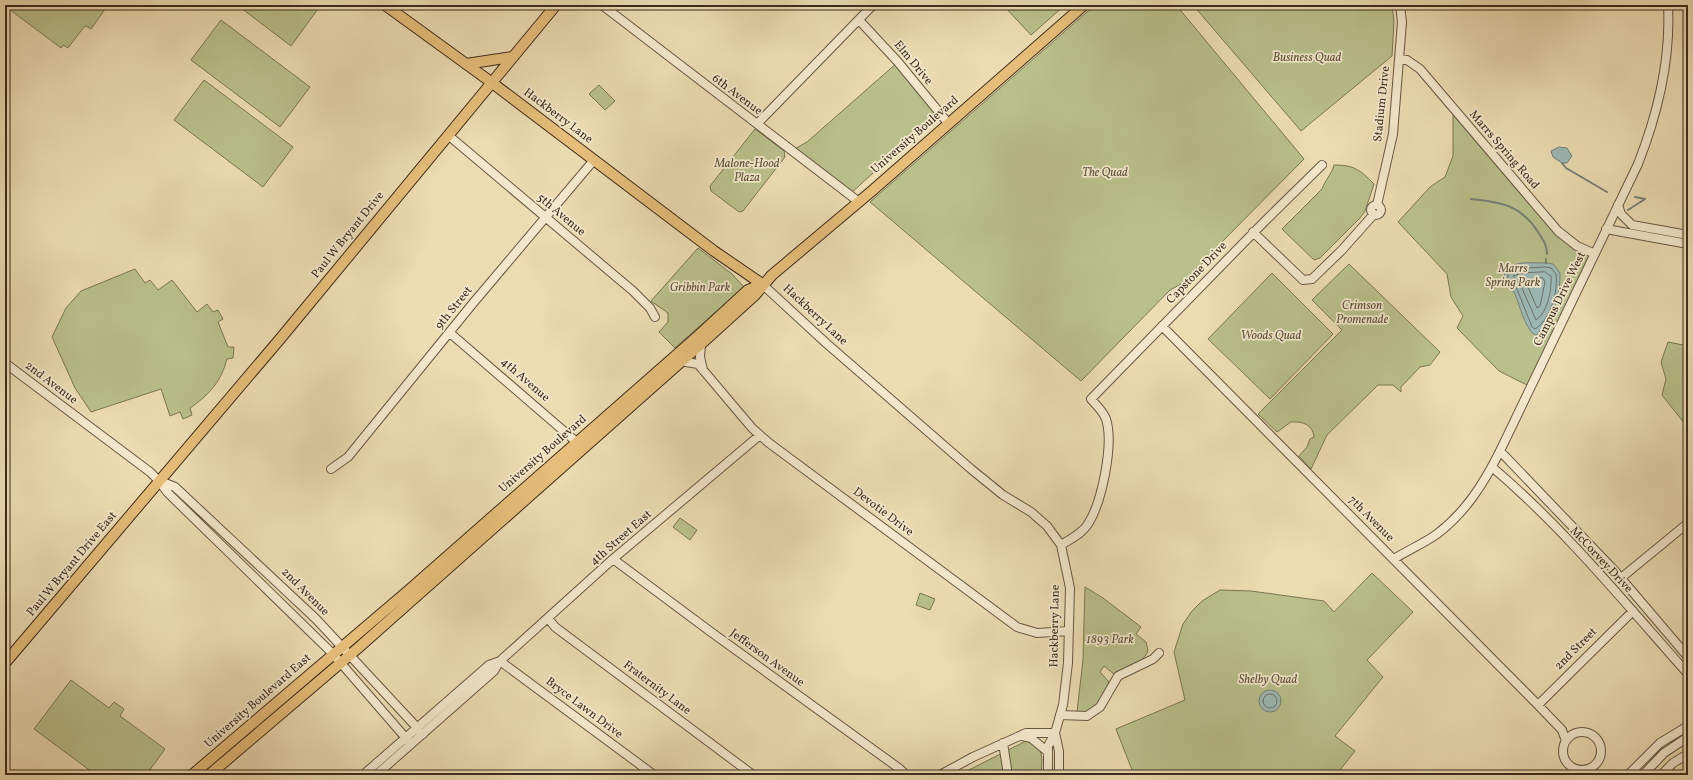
<svg xmlns="http://www.w3.org/2000/svg" width="1693" height="780" font-family="Vollkorn,serif">
  <rect width="100%" height="100%" fill="#ecdcb2"/>
  <filter id="stains"><feTurbulence type="fractalNoise" baseFrequency=".005" numOctaves="4"/><feColorMatrix values="0 0 0 0 .2 0 0 0 0 .09 0 0 0 0 .02 0 0 0 .5 -.17"/></filter>
  <radialGradient id="worn" r=".72"><stop offset=".6" stop-color="#630" stop-opacity="0"/><stop offset="1" stop-color="#630" stop-opacity=".3"/></radialGradient>
  <path fill="#b9c08b" stroke="#7a7654" d="M 9,5 L 108,5 L 91,29 L 86,26 L 84,27 L 68,48 L 63,45 L 61,48 L 9,9 Z
    M 237,5 L 319,5 L 320,6 L 291,46 Z
    M 1003,5 L 1065,5 L 1031,35 Z
    M 1095,5 L 1176,5 L 1304,159 L 1214,250 L 1211,255 L 1181,284 L 1170,290 L 1081,381 L 870,202 Z
    M 1193,5 L 1392,5 L 1394,22 L 1392,56 L 1301,131 Z
    M 221,20 L 310,87 L 280,127 L 191,60 Z
    M 898,62 L 939,113 L 850,194 L 791,151 L 807,142 Z
    M 204,80 L 293,147 L 263,187 L 174,120 Z
    M 599,85 L 615,101 L 605,110 L 589,94 Z
    M 1453,108 L 1558,231 L 1595,254 L 1531,387 L 1499,371 L 1457,328 L 1463,316 L 1451,297 L 1447,274 L 1398,222 L 1430,187 L 1445,177 L 1453,156 Z
    M 755,129 L 784,151 L 785,157 L 743,211 L 739,212 L 711,191 L 710,186 Z
    M 1334,165 C 1355,165 1360,170 1374,184 L 1365,211 L 1360,218 L 1320,258 L 1314,260 L 1282,229 L 1322,189 C 1325,180 1332,174 1334,165 Z
    M 698,248 L 732,274 L 744,287 L 675,348 L 659,332 L 668,322 L 668,313 L 651,301 Z
    M 1349,264 L 1440,352 L 1430,365 L 1420,367 L 1401,387 L 1401,392 L 1393,385 L 1378,385 L 1327,435 L 1311,469 L 1299,456 L 1307,447 L 1310,439 L 1314,437 C 1313,425 1303,421 1291,422 L 1277,432 L 1258,414 L 1342,330 L 1312,300 Z
    M 135,269 L 145,283 L 150,280 L 158,290 L 172,280 L 197,312 L 207,304 L 213,312 L 218,310 L 223,319 L 218,322 L 228,347 L 234,347 L 233,358 L 227,359 C 221,382 209,395 190,408 L 192,415 L 183,419 L 180,412 L 170,416 L 161,389 L 91,412 L 75,388 L 52,337 L 66,308 L 81,291 Z
    M 1272,273 L 1333,334 L 1270,399 L 1208,339 Z
    M 1668,342 L 1688,346 L 1688,428 L 1662,395 L 1666,379 L 1661,362 Z
    M 680,518 L 697,530 L 690,540 L 673,527 Z
    M 1372,573 L 1413,612 L 1367,660 L 1383,677 L 1335,736 L 1355,751 L 1336,775 L 1134,775 L 1116,729 L 1185,700 L 1174,652 L 1183,624 L 1192,611 L 1202,601 L 1220,590 L 1251,591 L 1324,601 L 1334,612 Z
    M 1085,587 L 1103,598 L 1141,627 L 1136,634 L 1146,642 L 1148,650 C 1146,662 1125,667 1115,675 L 1104,666 L 1100,672 L 1109,682 L 1099,703 L 1085,712 L 1077,712 L 1083,660 Z
    M 920,593 L 935,599 L 930,610 L 916,605 Z
    M 71,680 L 109,708 L 114,702 L 124,709 L 120,716 L 165,749 L 146,775 L 96,775 L 34,729 Z
    M 1026,741 C 1045,745 1042,759 1041,775 L 959,775 Z"/>
  <path fill="#9cb9b6" stroke="#768079" d="M 1559,147 L 1567,148 L 1572,156 L 1567,163 L 1562,163 L 1553,157 L 1551,151 Z
    M 1546,263 L 1553,264 L 1560,273 C 1560,302 1554,312 1537,335 C 1526,334 1519,302 1514,292 C 1511,288 1507,284 1503,280 C 1506,259 1529,263 1546,263 Z
    M1259 701a11 11 0 1 1 22 0a11 11 0 1 1-22 0Z"/>
  <g fill="none" stroke-linecap="round" stroke-linejoin="round">
    <path stroke="#6c726a" stroke-width="1" d="M 1546,267 L 1551,268 L 1556,274 C 1558,292 1551,319 1535,329 L 1532,327 L 1517,289 L 1508,279 L 1508,274 L 1513,269 Z
      M 1545,272 L 1551,276 C 1552,289 1548,312 1536,320 L 1521,286 L 1513,276 L 1522,273 Z
      M 1543,278 L 1545,282 L 1540,306 L 1537,308 L 1525,280 Z
      M1263 701a7 7 0 1 1 14 0a7 7 0 1 1-14 0Z"/>
    <path stroke="#768079" stroke-width="2" d="M 1562,163 L 1566,168 L 1607,192
      M 1635,197 L 1645,199
      M 1471,199 C 1501,202 1521,205 1538,232 C 1543,240 1547,245 1547,254
      M 1628,210 L 1645,199
      M 1546,263 L 1546,259"/>
    <g stroke="#685743" stroke-width="10">
      <path id="minor" d="M 602,5 L 859,202
        M 859,20 L 898,62 L 948,123
        M 1399,59 L 1407,60 L 1420,69 L 1558,231 L 1577,246 L 1595,254
        M 757,124 L 873,5
        M 448,135 L 633,291 L 650,308 L 655,317
        M 1377,205 L 1393,134 L 1402,22 L 1400,5
        M 1618,205 L 1621,214 L 1632,225 L 1688,235
        M1371 210a5 5 0 1 1 10 0a5 5 0 1 1-10 0Z
        M 1606,229 L 1688,244
        M 1253,232 L 1303,280 L 1312,279 L 1342,250 L 1374,214
        M 762,284 L 826,343 L 971,469 L 1003,495 L 1031,512 L 1047,526 L 1061,545 L 1070,588 L 1068,663 L 1063,705 L 1055,733 L 1048,746 L 1048,775
        M 1162,326 L 1538,705 L 1562,730 L 1566,741
        M 450,333 L 580,445
        M 701,344 L 700,357 L 703,370
        M 680,361 L 698,364 L 752,428 L 769,443 L 1017,627 L 1037,633 L 1069,631
        M 5,363 L 150,472 L 159,481 L 168,493 L 333,654 L 411,744
        M 1500,451 L 1614,570 L 1688,657
        M 1492,467 C 1564,528 1625,603 1688,674
        M 331,469 L 348,457 L 474,302 L 594,160
        M 160,481 L 175,487 L 316,619 L 423,734
        M 1061,545 C 1070,539 1082,534 1088,524 C 1102,502 1114,444 1106,419 C 1103,411 1096,405 1091,399 L 1264,222 L 1322,165
        M 613,559 L 711,632 L 900,769 L 906,775
        M 1394,559 C 1408,550 1423,544 1437,534 C 1466,512 1484,483 1500,451 L 1638,164 C 1658,113 1671,60 1668,5
        M 1621,578 L 1688,523
        M 548,618 L 555,627 L 753,775
        M 500,661 L 654,775
        M 1538,705 L 1633,611
        M 1060,715 L 1087,716 L 1100,707 L 1118,676 L 1153,659 L 1159,653
        M1563 751a19 19 0 1 1 38 0a19 19 0 1 1-38 0Z
        M 1055,733 L 1059,751 L 1059,775
        M 1022,736 L 1031,738 L 1048,752
        M 1003,743 L 1008,775
        M 363,775 L 489,665 L 500,661 L 613,559 L 760,435
        M 376,775 L 494,671 L 500,661
        M 940,775 L 973,757 L 1026,733 L 1055,733
        M 1628,775 L 1660,743 L 1688,726
        M 1643,775 L 1664,753 L 1688,737
        M 1661,775 L 1673,763 L 1688,754"/>
    </g>
    <g stroke="#3c2b1e" stroke-width="12">
      <path id="major" d="M 385,5 L 491,82 L 714,251 L 762,284
        M 466,64 L 512,57
        M 5,663 L 280,339 L 556,5
        M 192,775 L 409,590 L 698,336 L 748,290 L 762,284
        M 209,775 L 357,649 L 701,344 L 755,295 L 772,275 L 873,190 L 1084,5"/>
    </g>
    <use href="#minor" stroke="#f3e8cd" stroke-width="8"/>
    <use href="#major" stroke="#e6be79" stroke-width="10"/>
  </g>
  <g text-anchor="middle" dominant-baseline="central" stroke-width="3.5" stroke-linejoin="round" paint-order="stroke">
    <g font-size="12" font-style="italic" fill="#5b5039" stroke="#f3e8cd">
      <text x="1307" y="58">Business Quad</text>
      <text x="747" y="164">Malone-Hood<tspan x="747" dy="14">Plaza</tspan></text>
      <text x="1105" y="173">The Quad</text>
      <text x="1513" y="269">Marrs<tspan x="1513" dy="14">Spring Park</tspan></text>
      <text x="700" y="288">Gribbin Park</text>
      <text x="1362" y="306">Crimson<tspan x="1362" dy="14">Promenade</tspan></text>
      <text x="1271" y="336">Woods Quad</text>
      <text x="1110" y="640">1893 Park</text>
      <text x="1268" y="680">Shelby Quad</text>
    </g>
    <g font-size="12" fill="#3c2b1e" stroke="#f3e8cd">
      <text transform="translate(913 63) rotate(50)">Elm Drive</text>
      <text transform="translate(737 95) rotate(37)">6th Avenue</text>
      <text transform="translate(1382 104) rotate(-84)">Stadium Drive</text>
      <text transform="translate(558 116) rotate(37)">Hackberry Lane</text>
      <text transform="translate(915 135) rotate(-41)">University Boulevard</text>
      <text transform="translate(1504 150) rotate(49)">Marrs Spring Road</text>
      <text transform="translate(561 215) rotate(40)">5th Avenue</text>
      <text transform="translate(348 235) rotate(-51)">Paul W Bryant Drive</text>
      <text transform="translate(1197 273) rotate(-46)">Capstone Drive</text>
      <text transform="translate(1560 299) rotate(-64)">Campus Drive West</text>
      <text transform="translate(454 308) rotate(-51)">9th Street</text>
      <text transform="translate(815 315) rotate(43)">Hackberry Lane</text>
      <text transform="translate(525 380) rotate(41)">4th Avenue</text>
      <text transform="translate(51 383) rotate(37)">2nd Avenue</text>
      <text transform="translate(543 454) rotate(-41)">University Boulevard</text>
      <text transform="translate(883 512) rotate(37)">Devotie Drive</text>
      <text transform="translate(1371 519) rotate(45)">7th Avenue</text>
      <text transform="translate(621 538) rotate(-41)">4th Street East</text>
      <text transform="translate(1601 560) rotate(47)">McCorvey Drive</text>
      <text transform="translate(72 564) rotate(-50)">Paul W Bryant Drive East</text>
      <text transform="translate(305 592) rotate(45)">2nd Avenue</text>
      <text transform="translate(1055 626) rotate(-89)">Hackberry Lane</text>
      <text transform="translate(1576 649) rotate(-45)">2nd Street</text>
      <text transform="translate(767 658) rotate(36)">Jefferson Avenue</text>
      <text transform="translate(657 688) rotate(37)">Fraternity Lane</text>
      <text transform="translate(258 701) rotate(-41)">University Boulevard East</text>
      <text transform="translate(584 708) rotate(37)">Bryce Lawn Drive</text>
    </g>
  </g>
  <rect width="1693" height="780" fill="none" stroke="#ecdcb2" stroke-width="20"/>
  <rect x="6" y="6" width="1681" height="768" fill="none" stroke="#3c2b1e" stroke-width="2"/>
  <rect x="10" y="10" width="1673" height="760" fill="none" stroke="#3c2b1e"/>
  <rect width="100%" height="100%" filter="url(#stains)"/>
  <rect width="100%" height="100%" fill="url(#worn)"/>
</svg>
